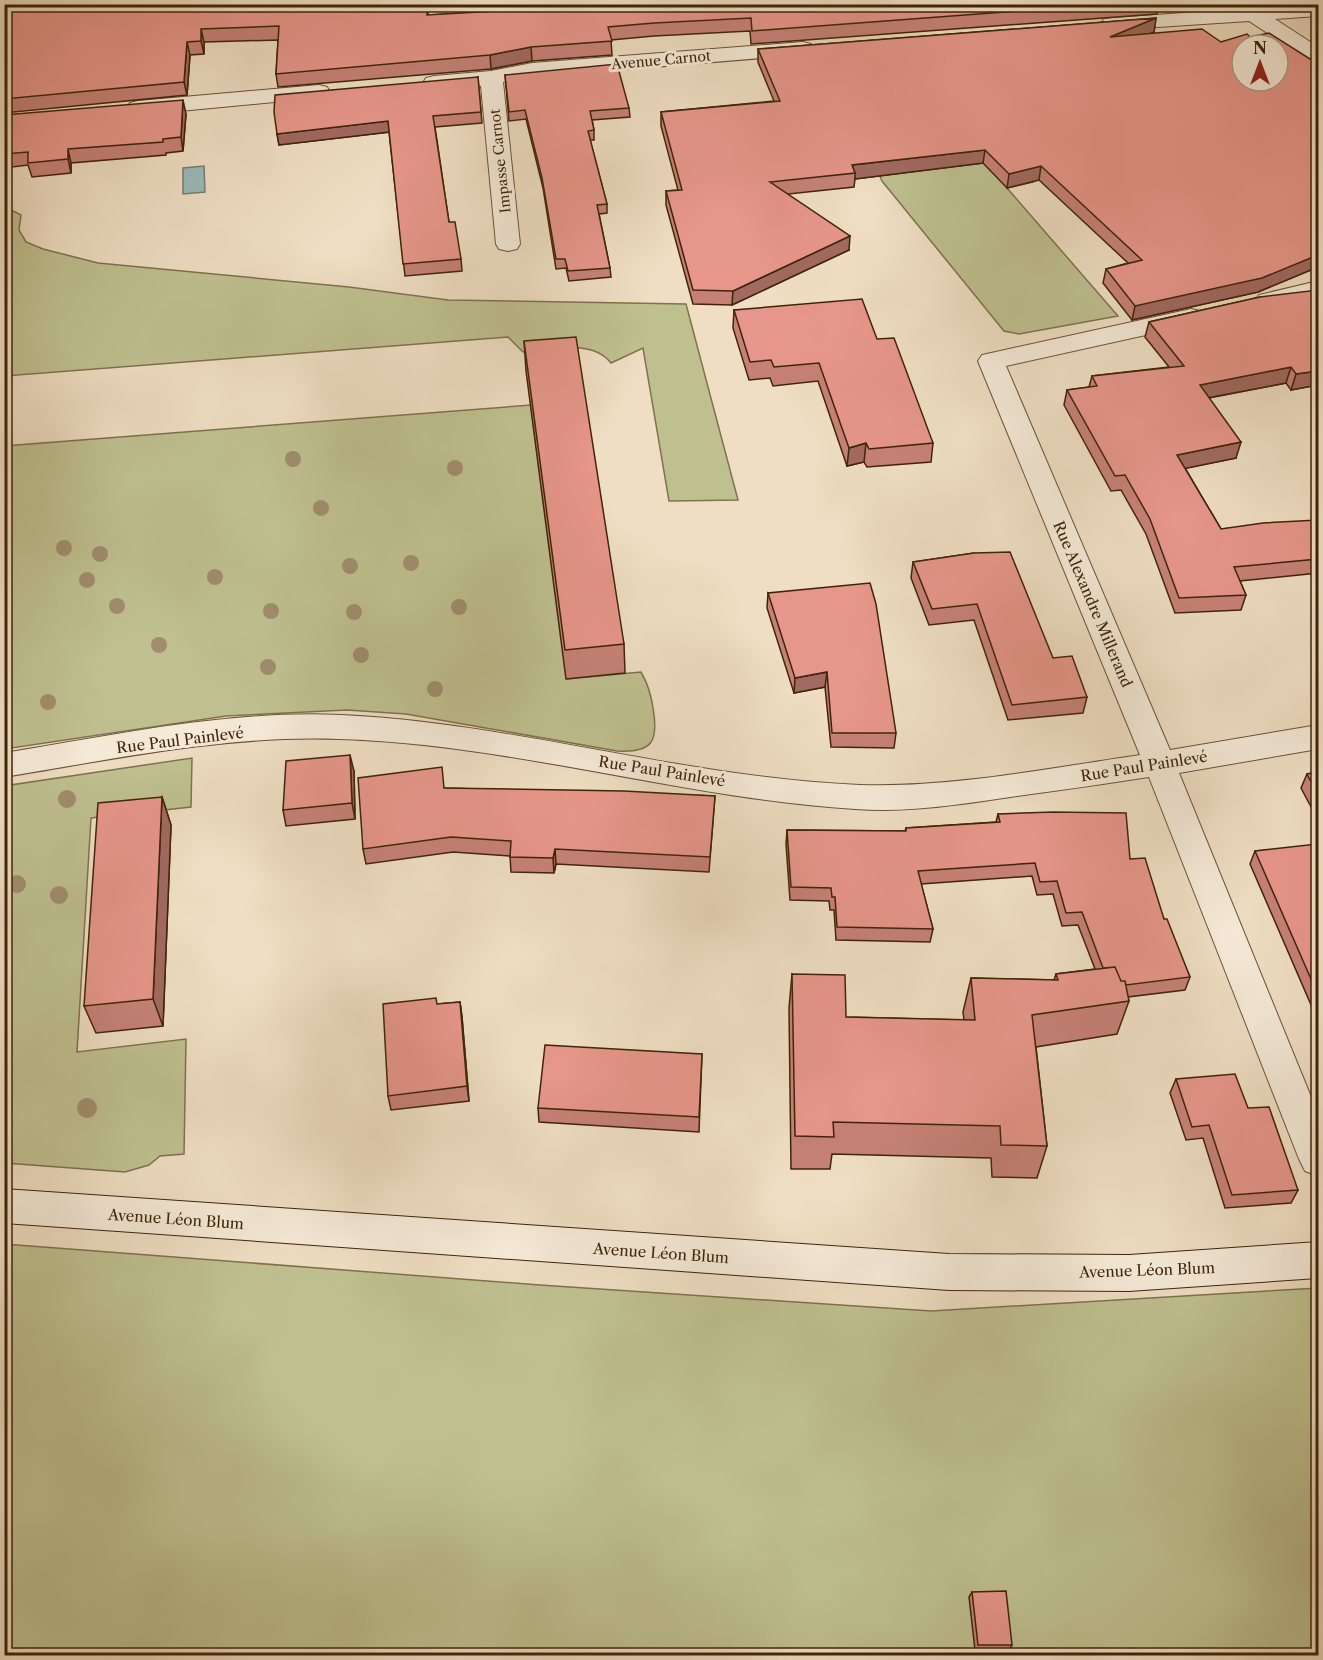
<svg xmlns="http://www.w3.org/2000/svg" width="1323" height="1660" font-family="'Libre Caslon Text',serif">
  <rect width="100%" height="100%" fill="#efdec3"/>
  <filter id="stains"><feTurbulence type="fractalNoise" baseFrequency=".00333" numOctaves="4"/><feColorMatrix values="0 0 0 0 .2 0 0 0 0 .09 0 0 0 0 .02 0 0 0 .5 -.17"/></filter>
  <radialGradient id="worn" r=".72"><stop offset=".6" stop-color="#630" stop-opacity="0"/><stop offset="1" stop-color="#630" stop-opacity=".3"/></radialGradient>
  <path fill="#bfc090" stroke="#7f724c" stroke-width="1.5" d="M 959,105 L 1033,182 L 1007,188 L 1118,316 L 1019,334 L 1004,331 L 882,181 L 856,119 Z
    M 5,207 L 21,215 L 19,230 L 26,242 L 43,249 L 98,263 L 349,287 L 448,300 L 686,304 L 738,500 L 669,501 L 643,348 L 611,363 C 592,338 549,350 523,352 L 508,337 L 5,376 Z
    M 531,405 L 567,679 L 641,672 C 648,684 651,694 653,708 C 659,742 652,753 617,751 L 406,714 L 347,710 L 226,716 L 5,749 L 4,446 Z
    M 192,758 L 191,807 L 91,818 L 77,1052 L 186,1039 L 184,1154 L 160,1156 L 149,1165 L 125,1172 L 5,1163 L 4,786 Z
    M 4,1244 L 540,1285 L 931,1311 L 1318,1288 L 1318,1655 L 5,1655 Z"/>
  <path fill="#9abbb8" stroke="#767f71" stroke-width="1.5" d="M 204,166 L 205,192 L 183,194 L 183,168 Z"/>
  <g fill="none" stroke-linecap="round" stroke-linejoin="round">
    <g stroke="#6b5236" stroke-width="2">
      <path id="street" d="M 1318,4 L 1318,16 L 1275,19 L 1318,47 L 1318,63 L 1310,61 L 1249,21 L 1112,30 L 1104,29 L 1101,24 L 1104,19 L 1112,18 L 1240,9 L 1249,6 L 1257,8 Z
        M 803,42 L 811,44 L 814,49 L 811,54 L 532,77 L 503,82 L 520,244 L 517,249 L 508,251 L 499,249 L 496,244 L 481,86 L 434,90 L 426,88 L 423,83 L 426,78 L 434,76 L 491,71 L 532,63 Z
        M 319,85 L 327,87 L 330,92 L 327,97 L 138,115 L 130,113 L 127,108 L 130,103 L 138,101 Z
        M 1318,281 L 1318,296 L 1268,308 L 1259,305 L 1255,300 L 1259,295 Z
        M 1191,309 L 1200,311 L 1204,317 L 1200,323 L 1006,366 L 1170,750 L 1318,725 L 1318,749 L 1179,773 L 1318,1114 L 1318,1176 L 1305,1171 L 1299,1159 L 1149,777 C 1105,784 1061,790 1017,796 C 963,804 909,813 855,809 C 681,798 512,744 338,739 C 226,735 115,759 4,777 L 4,753 C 116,735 228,710 341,715 C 516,723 685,778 860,785 C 948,788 1051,768 1140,755 L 978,361 L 982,355 L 991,353 Z"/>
    </g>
    <g stroke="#3f2407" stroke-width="2">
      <path id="secondary" d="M 4,1189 L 949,1254 L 1129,1255 L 1318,1242 L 1318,1278 L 1129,1291 L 949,1290 L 4,1223 Z"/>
    </g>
    <use href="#street" fill="#f5ead8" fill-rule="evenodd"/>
    <use href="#secondary" fill="#f5ead8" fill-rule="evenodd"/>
  </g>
  <g fill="#a08d6e">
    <circle cx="293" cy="459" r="8"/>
    <circle cx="455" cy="468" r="8"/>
    <circle cx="321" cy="508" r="8"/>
    <circle cx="64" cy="548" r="8"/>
    <circle cx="100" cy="554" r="8"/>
    <circle cx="411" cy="563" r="8"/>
    <circle cx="350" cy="566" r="8"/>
    <circle cx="215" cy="577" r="8"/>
    <circle cx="87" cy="580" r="8"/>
    <circle cx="117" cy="606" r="8"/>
    <circle cx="459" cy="607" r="8"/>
    <circle cx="271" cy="611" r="8"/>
    <circle cx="354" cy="612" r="8"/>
    <circle cx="159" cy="645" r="8"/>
    <circle cx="361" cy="655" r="8"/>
    <circle cx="268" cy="667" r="8"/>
    <circle cx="435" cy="689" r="8"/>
    <circle cx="48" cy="702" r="8"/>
    <circle cx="67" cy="799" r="9"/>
    <circle cx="17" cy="884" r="9"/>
    <circle cx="59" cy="895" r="9"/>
    <circle cx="87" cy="1108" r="10"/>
  </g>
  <path fill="#c68177" stroke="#3f2407" stroke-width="1.5" d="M 4,4 L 428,4 L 428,15 L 514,10 L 513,4 L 1159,4 L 1157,14 L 751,44 L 750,31 L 654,36 L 611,40 L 612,55 L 532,61 L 491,69 L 278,87 L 276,74 L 278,40 L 204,42 L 204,54 L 190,55 L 187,95 L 4,113 Z
    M 1156,18 L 1154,32 L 1149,34 L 1221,42 L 1250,37 L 1318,64 L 1318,267 L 1258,292 L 1132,320 L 1103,283 L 1106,269 L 1128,263 L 1039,180 L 1007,188 L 983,163 L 855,179 L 854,187 L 788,194 L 849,250 L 732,305 L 693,304 L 666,205 L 666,191 L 678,190 L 661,126 L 661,112 L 774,101 L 758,62 L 758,49 Z
    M 1318,26 L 1318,40 L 1316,36 Z
    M 505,75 L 629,108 L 630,117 L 592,120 L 594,130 L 594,140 L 590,140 L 607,204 L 607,213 L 599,214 L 610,268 L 611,277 L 569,281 L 566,268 L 556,269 L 543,188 L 526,119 L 509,121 Z
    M 478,77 L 482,123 L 435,127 L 449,222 L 461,259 L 462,271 L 405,276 L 389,132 L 279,145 L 277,134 Z
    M 186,114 L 183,151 L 166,153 L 166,155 L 71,163 L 71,173 L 32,177 L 28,165 L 4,168 L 4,115 Z
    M 1260,297 L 1318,385 L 1291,390 L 1286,383 L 1209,398 L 1236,458 L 1185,468 L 1221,529 L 1318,520 L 1318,573 L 1240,581 L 1246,595 L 1241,610 L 1175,613 L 1146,534 L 1121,490 L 1111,491 L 1064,405 L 1067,390 L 1089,387 L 1092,376 L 1169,367 L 1145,337 L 1149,322 Z
    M 734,310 L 877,339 L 933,443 L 931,462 L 867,467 L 864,462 L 847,466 L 818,381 L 773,386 L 770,378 L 749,380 L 733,328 Z
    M 524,341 L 624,644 L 625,673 L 566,679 L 526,371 Z
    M 974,553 L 1053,658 L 1087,697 L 1083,713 L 1008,720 L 974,620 L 929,625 L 911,578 L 913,562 Z
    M 768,593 L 896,733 L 894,748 L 831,747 L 825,687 L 794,693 L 767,608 Z
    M 354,771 L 355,819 L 286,826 L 283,810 Z
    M 1318,772 L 1318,820 L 1301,788 L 1307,774 Z
    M 445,788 L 715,796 L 709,872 L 556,864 L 554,873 L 511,872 L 510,856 L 453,852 L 366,864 L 363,849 Z
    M 162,797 L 171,825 L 163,1026 L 96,1033 L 84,1006 Z
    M 998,814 L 1130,859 L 1164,919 L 1190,977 L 1185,990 L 1128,997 L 1129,1001 L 1117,1034 L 1036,1047 L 1047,1146 L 1037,1178 L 992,1177 L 991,1158 L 832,1154 L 830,1169 L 791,1169 L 789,1008 L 792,974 L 846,1017 L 964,1020 L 963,1012 L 971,978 L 1054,980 L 1056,974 L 1095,969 L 1078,925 L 1062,926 L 1053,894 L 1037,895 L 1032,876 L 921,884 L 933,929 L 930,942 L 836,940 L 834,910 L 830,910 L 829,901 L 790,900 L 786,844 L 787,830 L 905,831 L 906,828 L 996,822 Z
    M 1318,847 L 1318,1021 L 1250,864 L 1255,851 Z
    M 460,1002 L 462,1017 L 469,1101 L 391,1110 L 388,1096 L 437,1004 Z
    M 702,1054 L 699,1132 L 539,1122 L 538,1108 Z
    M 1176,1079 L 1248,1108 L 1298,1190 L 1291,1203 L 1225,1208 L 1203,1138 L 1186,1140 L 1170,1093 Z
    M 972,1592 L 1012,1645 L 1009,1650 L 975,1650 L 969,1597 Z"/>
  <path fill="#a16961" stroke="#3f2407" stroke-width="1.5" d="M 1156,18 L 1154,32 L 1108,50 L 1110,37 Z
    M 201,29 L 204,42 L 204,54 L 201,41 Z
    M 187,42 L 190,55 L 187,95 L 184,82 Z
    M 531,47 L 532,61 L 491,69 L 490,55 Z
    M 183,100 L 186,114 L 183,151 L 181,137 Z
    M 388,121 L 390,132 L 279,145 L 277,134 Z
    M 68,149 L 71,163 L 71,173 L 68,159 Z
    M 985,150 L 983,163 L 855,179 L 855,173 L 852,165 Z
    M 1041,166 L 1039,180 L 1007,188 L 1009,174 Z
    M 850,236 L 849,250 L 732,305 L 733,291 Z
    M 1318,255 L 1318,267 L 1258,292 L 1132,320 L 1135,306 Z
    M 1291,367 L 1286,383 L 1196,400 L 1200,385 Z
    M 1318,371 L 1318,385 L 1291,390 L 1296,374 Z
    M 1241,442 L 1236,458 L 1173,471 L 1177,455 Z
    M 866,443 L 864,462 L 847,466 L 849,448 Z
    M 827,672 L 825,687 L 794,693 L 795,678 Z
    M 350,755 L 354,771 L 355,819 L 352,803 Z
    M 162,797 L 171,825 L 163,1026 L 153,999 Z
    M 555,849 L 556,864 L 554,873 L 553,858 Z
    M 460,1002 L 462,1017 L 469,1101 L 467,1086 Z"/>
  <path fill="#e6968a" stroke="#3f2407" stroke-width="1.5" fill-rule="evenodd" d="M 4,4 L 427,4 L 427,15 L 516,10 L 515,4 L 1110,4 L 752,31 L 751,18 L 654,23 L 608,27 L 612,41 L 531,47 L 490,55 L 276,74 L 279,26 L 201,29 L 201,41 L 187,42 L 184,82 L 4,99 Z
    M 1156,18 L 1110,37 L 1202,29 L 1221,42 L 1247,34 L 1250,37 L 1269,33 L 1318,64 L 1318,255 L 1262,278 L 1135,306 L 1106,269 L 1142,260 L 1041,166 L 1009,174 L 985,150 L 852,165 L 855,173 L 770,182 L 850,236 L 733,291 L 693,290 L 666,191 L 682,190 L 661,112 L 780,101 L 758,49 ZM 1242,45 L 1278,45 L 1278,81 L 1242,81 Z
    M 617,64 L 629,108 L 590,111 L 594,130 L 588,131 L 607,204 L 597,205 L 610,268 L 568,271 L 565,259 L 556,259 L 542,178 L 525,110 L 509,112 L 505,75 Z
    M 478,77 L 481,112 L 433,116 L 449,222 L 455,222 L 461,259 L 403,264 L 388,121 L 277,134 L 274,112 L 275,95 Z
    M 183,100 L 181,137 L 163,139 L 163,142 L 68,149 L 68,159 L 28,163 L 28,152 L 4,154 L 4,115 Z
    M 1318,290 L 1318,371 L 1296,374 L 1291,367 L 1200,385 L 1241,442 L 1177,455 L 1221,529 L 1263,523 L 1318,520 L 1318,559 L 1234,567 L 1246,595 L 1179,598 L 1150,519 L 1125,475 L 1115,476 L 1067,390 L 1097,386 L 1092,376 L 1184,366 L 1149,322 L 1260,297 Z
    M 862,299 L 877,339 L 894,338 L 933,443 L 869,449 L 866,443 L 849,448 L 819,363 L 774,367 L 771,360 L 750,362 L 734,310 Z
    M 576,337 L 624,644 L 565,650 L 524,341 Z
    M 1010,552 L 1053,658 L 1072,656 L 1087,697 L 1012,705 L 977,604 L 932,609 L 913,562 L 974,553 Z
    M 870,583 L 876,604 L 896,733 L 832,733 L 827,672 L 795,678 L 768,593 Z
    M 350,755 L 352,803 L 283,810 L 286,761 Z
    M 442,767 L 444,788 L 624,791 L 715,796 L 710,857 L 555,849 L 553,858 L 510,857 L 511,841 L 451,837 L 363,849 L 358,778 Z
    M 1318,772 L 1318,795 L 1307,774 Z
    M 162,797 L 153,999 L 84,1006 L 98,803 Z
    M 1053,812 L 1126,813 L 1130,859 L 1145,858 L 1164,919 L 1167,919 L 1190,977 L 1126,985 L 1125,981 L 1121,981 L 1115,967 L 1103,968 L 1082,912 L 1066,913 L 1057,881 L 1040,882 L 1035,863 L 918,871 L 933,929 L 837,927 L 835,897 L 832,897 L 831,888 L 791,887 L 787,830 L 906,831 L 906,828 L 1000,822 L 998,814 Z
    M 1317,844 L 1318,847 L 1318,995 L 1255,851 Z
    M 1115,967 L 1121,981 L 1125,981 L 1129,1001 L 1032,1015 L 1047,1146 L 1001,1145 L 1000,1126 L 833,1122 L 834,1137 L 795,1136 L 792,974 L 845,975 L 846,1017 L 975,1020 L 971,978 L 1058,980 L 1056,974 Z
    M 436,998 L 437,1004 L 460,1002 L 467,1086 L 388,1096 L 383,1004 Z
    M 545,1045 L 702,1054 L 699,1117 L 538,1108 Z
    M 1235,1074 L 1248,1108 L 1269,1107 L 1298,1190 L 1232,1195 L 1209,1125 L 1192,1127 L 1176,1079 Z
    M 1006,1591 L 1012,1645 L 978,1645 L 972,1592 Z"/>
  <g text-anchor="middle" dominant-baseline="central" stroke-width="6" stroke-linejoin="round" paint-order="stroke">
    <g font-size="14" fill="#3f2407" stroke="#f5ead8">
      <text transform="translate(661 60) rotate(-5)">Avenue Carnot</text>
      <text transform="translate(500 161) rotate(-96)">Impasse Carnot</text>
    </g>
    <g font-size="15" fill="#3f2407" stroke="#f5ead8">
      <text transform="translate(1093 604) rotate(67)">Rue Alexandre Millerand</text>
      <text transform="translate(180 740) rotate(-7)">Rue Paul Painlevé</text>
      <text transform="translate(1144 766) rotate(-9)">Rue Paul Painlevé</text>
      <text transform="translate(662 771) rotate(9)">Rue Paul Painlevé</text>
      <text transform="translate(176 1219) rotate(4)">Avenue Léon Blum</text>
      <text transform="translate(661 1253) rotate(4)">Avenue Léon Blum</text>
      <text transform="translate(1147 1270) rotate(-2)">Avenue Léon Blum</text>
    </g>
  </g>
  <rect width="1323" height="1660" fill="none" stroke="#efdec3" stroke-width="24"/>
  <rect x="6" y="6" width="1311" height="1648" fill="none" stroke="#3f2407" stroke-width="3"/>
  <rect x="12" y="12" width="1299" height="1636" fill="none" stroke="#3f2407" stroke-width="1.5"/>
  <g transform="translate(1260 63)"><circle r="28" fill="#f5ead8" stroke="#ac9b84" stroke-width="1.5"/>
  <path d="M0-4.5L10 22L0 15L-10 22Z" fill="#8f2418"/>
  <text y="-9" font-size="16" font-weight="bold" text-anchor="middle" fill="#3f2407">N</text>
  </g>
  <rect width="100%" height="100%" filter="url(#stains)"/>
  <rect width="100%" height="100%" fill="url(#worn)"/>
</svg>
